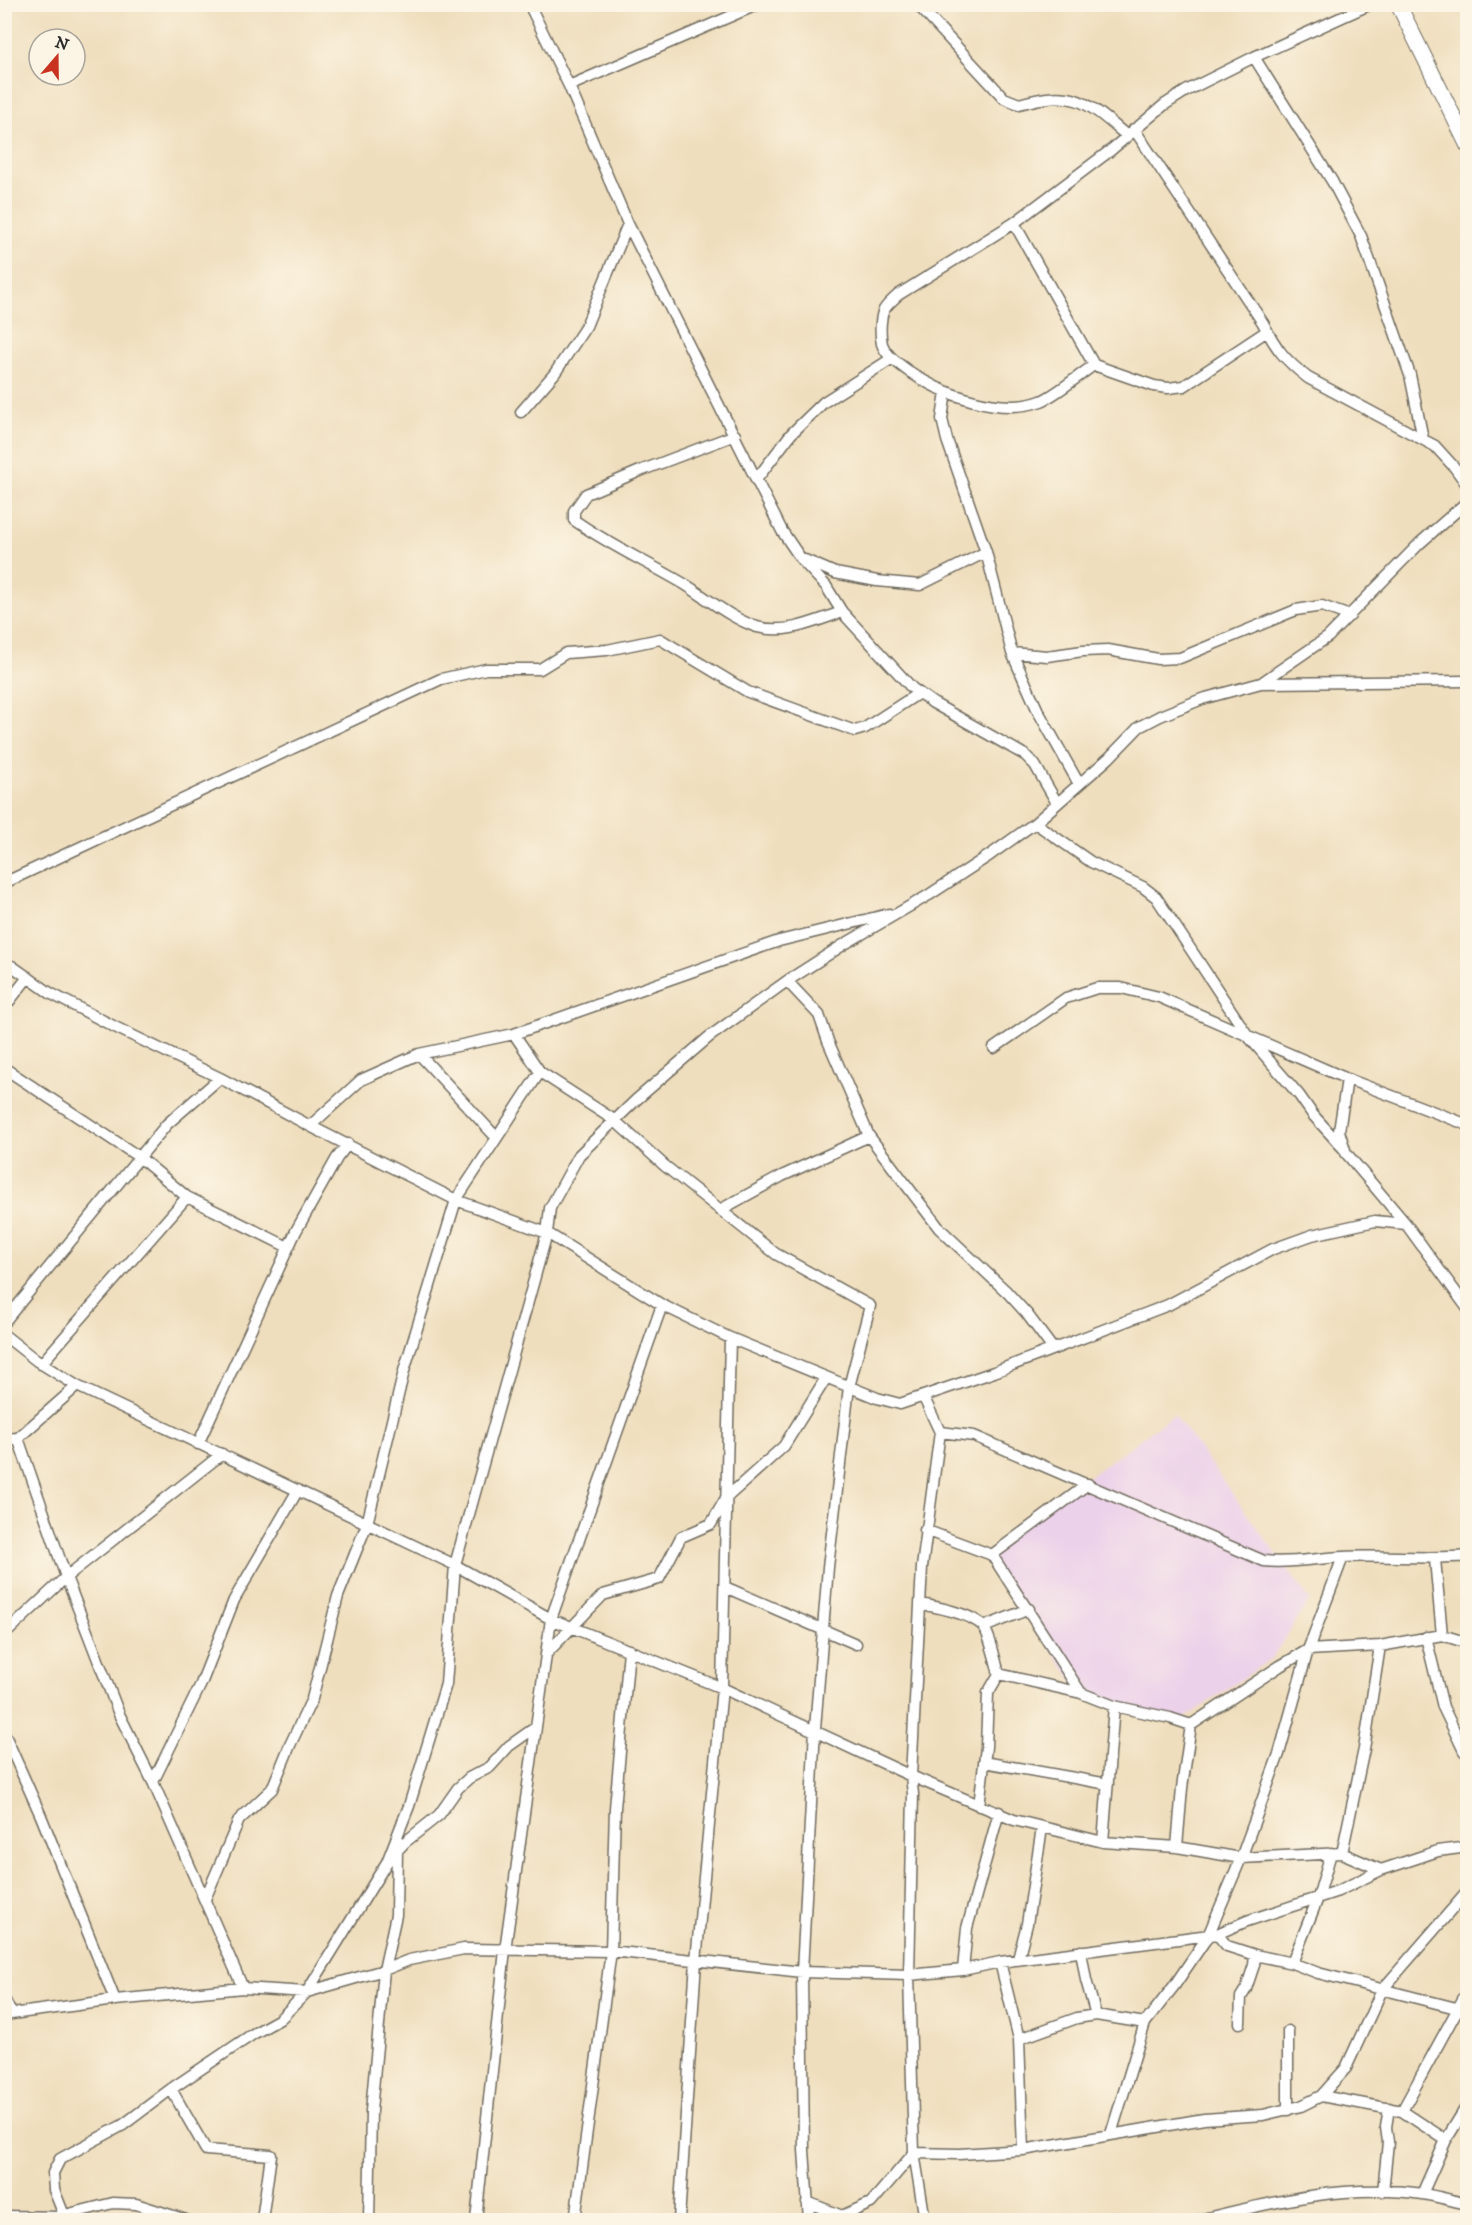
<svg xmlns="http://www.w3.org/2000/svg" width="1472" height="2225" font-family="'IM FELL DW Pica',serif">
  <rect width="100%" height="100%" fill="#fcf5e5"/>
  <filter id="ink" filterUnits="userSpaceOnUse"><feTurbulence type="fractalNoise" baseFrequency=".0167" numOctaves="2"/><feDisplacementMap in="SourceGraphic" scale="12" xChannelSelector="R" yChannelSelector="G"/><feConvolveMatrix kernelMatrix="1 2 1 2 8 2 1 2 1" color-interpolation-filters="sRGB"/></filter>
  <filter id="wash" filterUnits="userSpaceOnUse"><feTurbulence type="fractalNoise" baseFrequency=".008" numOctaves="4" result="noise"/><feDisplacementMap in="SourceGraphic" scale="24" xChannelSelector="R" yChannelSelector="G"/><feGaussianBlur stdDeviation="1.35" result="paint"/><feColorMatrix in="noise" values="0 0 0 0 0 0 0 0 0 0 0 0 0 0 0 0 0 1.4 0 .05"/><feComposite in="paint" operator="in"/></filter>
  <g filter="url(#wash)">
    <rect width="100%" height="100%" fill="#efdebd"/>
    <path fill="#ecd1ea" d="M 1174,1414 L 1310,1600 L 1272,1658 L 1181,1721 L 1083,1695 L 992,1564 L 998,1544 Z"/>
  </g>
  <g filter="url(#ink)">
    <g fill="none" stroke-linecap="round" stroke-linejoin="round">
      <g stroke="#706a5e" stroke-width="13">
        <path id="minor" d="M 529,4 L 569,86 L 628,224 L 782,531 L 801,559 L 826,586 L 842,612 L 912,688 L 933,703 L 1025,755 L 1035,765 L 1057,803
          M 917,4 L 1004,98 L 1019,104 C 1074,88 1086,101 1127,136
          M 1254,57 L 1332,181 L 1361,236 L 1410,375 L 1423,439
          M 569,86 L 759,4
          M 1134,129 L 1263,323 C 1276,349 1285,360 1308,378 L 1435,446 L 1455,468 L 1468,486
          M 1014,223 L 1094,365 L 1154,386 L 1168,388 L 1184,386 L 1267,331
          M 1094,365 C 1081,374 1054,396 1041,401 C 1001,416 940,394 907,370 C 898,363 886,356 882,344 C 880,335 880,321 883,312 C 885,306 893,300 898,295 L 1014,223 L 1111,150 L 1164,105 L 1186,91 L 1254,57 L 1371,4
          M 946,392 L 942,419 L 947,440 L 986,552 L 1012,653 L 1038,711 L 1079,784
          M 521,412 L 555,373 L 586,326 L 628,224
          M 735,435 L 640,471 L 586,494 L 574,511 L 574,520 C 609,545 649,563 686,585 C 708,599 732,619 757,627 C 787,635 815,621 842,612
          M 756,480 L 791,434 L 824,402 L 891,359
          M 805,560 L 835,573 L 877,581 L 920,585 L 986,552
          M 1012,653 L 1047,656 L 1083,651 L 1108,650 L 1158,659 L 1180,658 L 1296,610 L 1322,606 L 1350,616
          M 1261,683 L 1328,637 L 1420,543 L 1468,501
          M 1035,823 L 1091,862 L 1143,887 L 1156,897 L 1248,1036 L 1299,1095 L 1313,1115 L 1344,1149
          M 4,883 L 441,679 L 486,669 L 540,669 L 566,653 L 607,650 L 660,639 L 748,692 L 855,731 L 865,728 L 919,693
          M 4,964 L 12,966 L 50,993 L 115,1027 L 220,1078 L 310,1126 L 456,1200 L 547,1233 L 662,1305 L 730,1338 L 877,1398 L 900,1404 L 994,1372 L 1168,1305 L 1273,1249 L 1312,1235 L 1375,1221 L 1406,1224 L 1468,1309
          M 787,981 L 819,1015 L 828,1041 L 869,1136 L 939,1228 L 1007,1292 L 1027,1314 L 1053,1349
          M 4,1008 L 28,977
          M 514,1034 L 540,1072 L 614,1120 L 665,1166 L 776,1254 L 870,1306 L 849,1387 L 828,1567 L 815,1729 L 802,1972 L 804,2150 L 809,2220
          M 994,1048 L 1066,998 L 1097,988 L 1121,988 L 1159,997 L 1345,1078 L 1468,1125
          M 419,1054 L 496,1137
          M 4,1068 L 139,1157 L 187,1197
          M 1347,1079 L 1339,1131 L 1346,1153 L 1406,1224
          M 310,1126 L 361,1080 L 419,1054 L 514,1034 L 779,941 L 889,914
          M 720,1210 L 782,1176 L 869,1136
          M 4,1322 L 167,1124 L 220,1078
          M 4,1335 L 37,1361 L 77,1386 L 455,1565 L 551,1619 L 722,1688 L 911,1776 L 1014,1820 L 1103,1842 L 1177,1847 L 1241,1858 L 1342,1853 L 1381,1870 L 1438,1851 L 1468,1847
          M 41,1364 L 187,1197 L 288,1247
          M 924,1398 L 940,1432 L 922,1567 L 911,1776 L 913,1794 L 909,1975 L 914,2153 L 925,2220
          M 940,1432 L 974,1436 L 1264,1561 C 1291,1564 1316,1558 1343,1557 C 1385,1555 1426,1560 1468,1556
          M 18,1438 L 66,1577 L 119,1714 L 153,1782 L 243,1988
          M 4,1439 L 18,1438 L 77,1386
          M 198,1444 L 296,1231 L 337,1158 L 348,1144
          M 925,1530 L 992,1555 L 1081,1693
          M 992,1555 L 1088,1484
          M 1435,1559 L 1442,1635
          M 725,1587 L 856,1644
          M 920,1604 C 937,1607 969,1613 982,1625 C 989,1631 996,1663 999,1674 L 988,1693 L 986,1747 L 979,1806
          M 984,1627 L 1029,1609
          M 4,1635 L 66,1577 L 222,1454
          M 1426,1637 L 1443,1707 L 1464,1751 L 1468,1755
          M 546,1654 L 603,1595 L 659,1579 L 681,1537 L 711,1524 L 726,1498 L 784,1446 L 826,1378
          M 999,1674 L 1081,1693 L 1114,1706 L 1170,1718 L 1191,1725 L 1280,1666 L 1308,1650 L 1380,1646 L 1442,1635 L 1468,1643
          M 4,1733 L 41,1816 L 115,2000
          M 984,1762 L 1108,1784
          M 153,1782 L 201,1684 L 234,1600 L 298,1490
          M 1103,1842 L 1114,1706
          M 1177,1847 L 1182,1788 L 1191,1725
          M 1342,1853 L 1364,1749 L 1380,1646
          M 393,1855 L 404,1843 L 439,1815 L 458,1788 L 469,1778 L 490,1767 L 509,1746 L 536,1727
          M 205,1899 L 239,1820 L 272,1789 L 290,1745 L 312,1699 L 338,1596 L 367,1524 L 404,1371 L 456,1200 L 540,1072
          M 1217,1934 L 1247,1921 L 1338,1891 L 1381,1870
          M 1081,1951 L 1086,1980 L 1096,2015
          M 1018,1959 L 1027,1924 L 1042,1828
          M 1000,1962 L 1019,2039 L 1023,2150
          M 1292,1963 L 1318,1898 L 1331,1853
          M 963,1970 L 967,1928 L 999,1812
          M 4,1999 L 11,2013
          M 4,2015 L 115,2000 L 243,1988 L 307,1992 L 384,1970 L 409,1960 L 464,1949 L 611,1951 L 802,1972 L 909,1975 L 963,1970 L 1000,1962 L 1217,1934 L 1227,1946 L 1255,1955 L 1292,1963 L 1318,1973 L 1468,2011
          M 1240,2023 L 1241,1997 L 1246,1989 L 1254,1965 L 1255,1955
          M 1288,2031 L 1288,2110
          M 1019,2039 L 1077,2018 L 1096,2015 L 1145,2023
          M 171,2089 L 206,2150 L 271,2155 L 262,2220
          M 1321,2096 L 1402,2111 L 1446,2140
          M 1402,2111 L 1468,1990
          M 1111,2134 L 1145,2023 L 1174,1986 L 1208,1936 L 1241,1858 L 1279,1754 L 1308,1650 L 1343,1557
          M 1383,2192 L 1388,2142 L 1386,2127 L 1389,2108
          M 1422,2194 L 1446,2140 L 1468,2104
          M 807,2202 L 842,2216 L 871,2203 L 914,2153 L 959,2154 L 1023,2150 L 1204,2119 L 1263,2115 L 1301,2106 L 1321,2096 L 1346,2068 L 1382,1990 L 1468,1891
          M 4,2216 L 57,2217 L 113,2203 L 136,2204 L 186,2220
          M 66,2220 L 54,2190 L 53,2173 L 60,2159 L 123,2125 L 171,2089 L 253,2034 L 280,2019 L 307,1992 L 387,1862 L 409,1806 L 446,1684 L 455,1565 L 547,1233 L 550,1208 L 579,1155 L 636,1100 L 709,1037 L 787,981 L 843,945 L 929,895 L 990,855 L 1035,823 L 1109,758 L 1139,727 L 1160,716 L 1202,699 L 1261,683 L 1468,681
          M 369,2220 L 371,2111 L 384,1970 L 396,1915 L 397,1849
          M 476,2220 L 505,1950 L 551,1619 L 662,1305
          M 575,2220 L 611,1951 L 615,1808 L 629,1650
          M 679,2220 L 696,1961 L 722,1688 L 730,1338
          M 1199,2220 C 1272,2202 1346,2183 1422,2194 C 1437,2196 1453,2201 1468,2204"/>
      </g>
      <g stroke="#706a5e" stroke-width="17">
        <path id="secondary" d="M 1398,4 L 1468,146"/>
      </g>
      <use href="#minor" stroke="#fff" stroke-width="10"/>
      <use href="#secondary" stroke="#fff" stroke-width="15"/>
    </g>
  </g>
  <rect width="1472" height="2225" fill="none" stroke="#fcf5e5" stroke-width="24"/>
  <g transform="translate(57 57) rotate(20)"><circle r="28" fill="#fcf5e5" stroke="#a8a49b" stroke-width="1.5"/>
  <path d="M0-4.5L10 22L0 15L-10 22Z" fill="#c8321e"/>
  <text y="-9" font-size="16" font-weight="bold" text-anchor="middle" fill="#2b2b2b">N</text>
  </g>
</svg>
